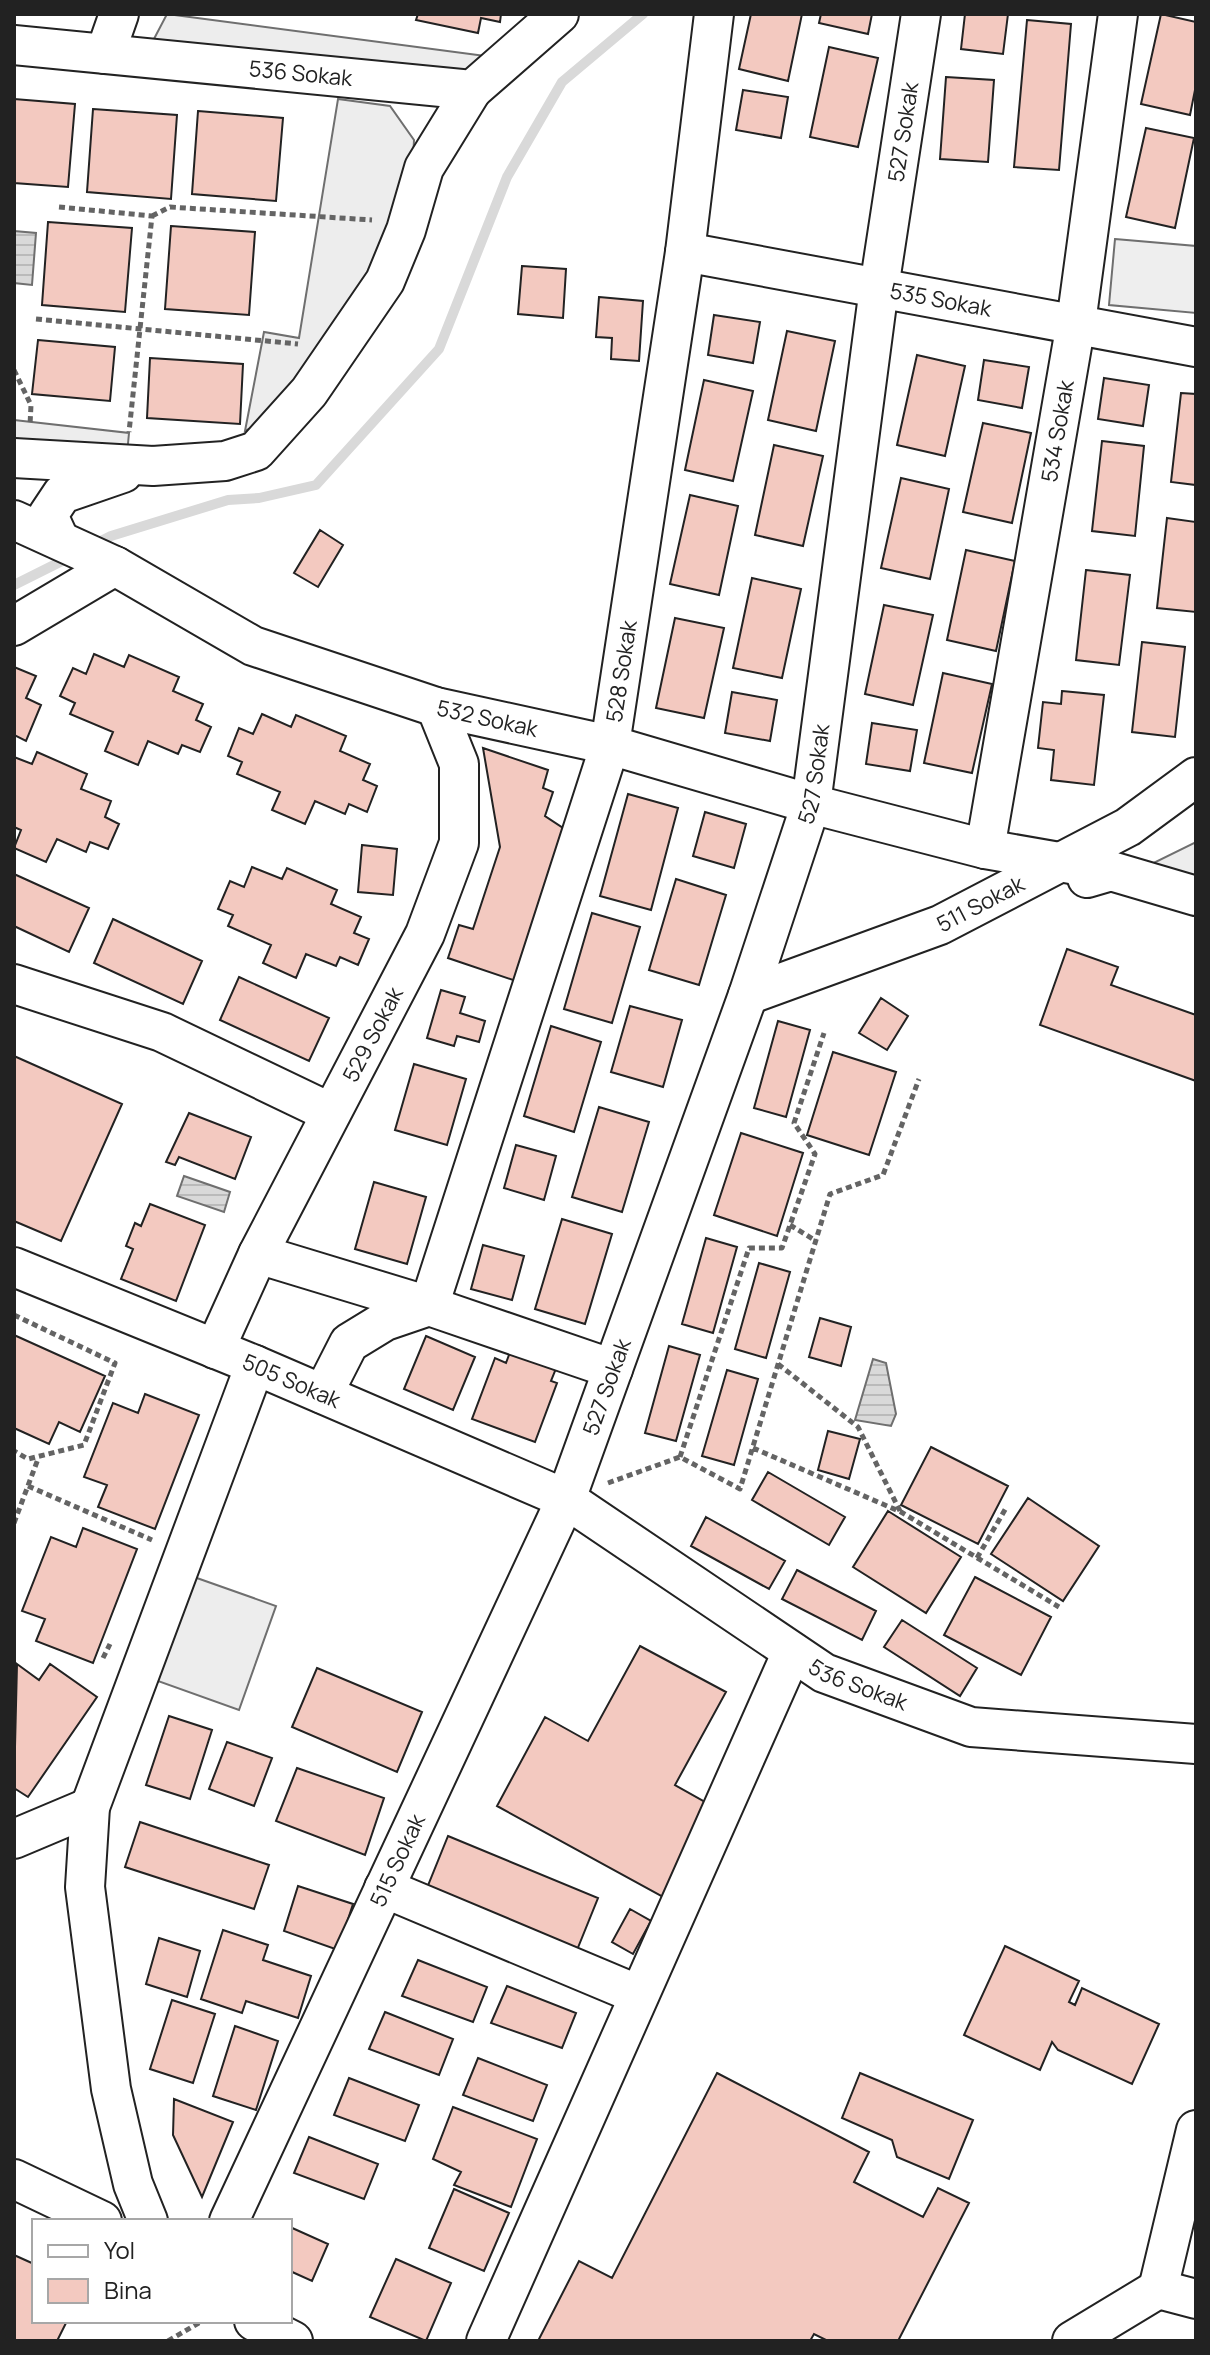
<svg xmlns="http://www.w3.org/2000/svg" width="1210" height="2355" font-family="Manrope,sans-serif">
  <defs>
    <pattern id="water-rules" width="6" height="5" patternUnits="userSpaceOnUse" patternTransform="scale(2)"><rect width="6" height="5" fill="#d9d9d9"/><path d="M0 2.5h6" fill="none" stroke="#bababa"/></pattern>
  </defs>
  <rect width="100%" height="100%" fill="#fff"/>
  <path fill="#eee" stroke="#6f6f6f" stroke-width="2" d="M 1115,239 L 1196,246 L 1196,313 L 1109,305 Z"/>
  <path fill="#ededed" stroke="#6f6f6f" stroke-width="2" d="M 167,14 L 508,59 L 472,90 L 144,58 Z
    M 338,99 L 390,106 L 414,140 L 412,179 L 393,241 L 268,419 L 245,431 L 264,332 L 299,338 Z
    M 14,420 L 129,433 L 126,465 L 14,458 Z
    M 1196,842 L 1196,896 L 1127,876 Z
    M 177,1571 L 276,1606 L 239,1710 L 141,1675 Z"/>
  <path fill="url(#water-rules)" stroke="#6f6f6f" stroke-width="2" d="M 14,231 L 36,233 L 32,285 L 14,283 Z
    M 184,1176 L 230,1192 L 224,1212 L 177,1196 Z
    M 873,1359 L 886,1363 L 896,1414 L 891,1426 L 855,1420 Z"/>
  <g fill="none" stroke-linecap="round" stroke-linejoin="round">
    <path stroke="#d9d9d9" stroke-width="10" d="M 91,546 L 111,536 L 228,500 L 259,498 L 316,485 L 439,349 L 507,177 L 562,82 L 643,14
      M 14,585 L 70,557"/>
  </g>
  <path fill="#f3c9c0" stroke="#222" stroke-width="2" d="M 418,14 L 501,14 L 500,22 L 481,18 L 478,33 L 416,20 Z
    M 751,14 L 802,14 L 788,81 L 739,69 Z
    M 821,14 L 872,14 L 868,34 L 819,23 Z
    M 965,14 L 1008,14 L 1003,54 L 961,49 Z
    M 1161,14 L 1196,22 L 1196,85 L 1190,115 L 1141,104 Z
    M 1027,20 L 1071,24 L 1059,170 L 1014,167 Z
    M 829,47 L 878,58 L 858,147 L 810,137 Z
    M 946,77 L 994,80 L 988,162 L 940,159 Z
    M 743,90 L 788,97 L 781,138 L 736,130 Z
    M 14,99 L 75,104 L 68,187 L 14,183 Z
    M 93,109 L 177,115 L 171,199 L 87,192 Z
    M 198,111 L 283,118 L 276,201 L 192,194 Z
    M 1146,128 L 1194,138 L 1175,228 L 1126,217 Z
    M 48,222 L 132,228 L 125,312 L 42,305 Z
    M 171,226 L 255,232 L 249,315 L 165,309 Z
    M 522,266 L 566,269 L 563,318 L 518,314 Z
    M 599,297 L 643,301 L 639,361 L 611,359 L 612,338 L 596,337 Z
    M 714,315 L 760,322 L 753,363 L 708,355 Z
    M 787,331 L 835,341 L 816,431 L 768,420 Z
    M 38,340 L 115,347 L 110,401 L 32,394 Z
    M 917,355 L 965,366 L 945,456 L 897,445 Z
    M 150,358 L 243,364 L 240,424 L 147,418 Z
    M 984,360 L 1029,367 L 1022,408 L 978,400 Z
    M 1104,378 L 1149,385 L 1143,426 L 1098,419 Z
    M 704,380 L 753,391 L 733,481 L 685,470 Z
    M 1181,393 L 1196,394 L 1196,485 L 1171,482 Z
    M 983,423 L 1031,433 L 1012,523 L 963,512 Z
    M 1102,441 L 1144,446 L 1135,536 L 1092,531 Z
    M 774,445 L 823,456 L 803,546 L 755,535 Z
    M 901,478 L 949,489 L 930,579 L 881,568 Z
    M 690,495 L 738,506 L 719,595 L 670,584 Z
    M 1167,518 L 1196,522 L 1196,612 L 1157,608 Z
    M 320,530 L 343,545 L 318,587 L 294,573 Z
    M 966,550 L 1015,561 L 996,651 L 947,640 Z
    M 1086,570 L 1130,575 L 1119,665 L 1076,660 Z
    M 752,578 L 801,589 L 782,678 L 733,668 Z
    M 884,605 L 933,615 L 913,705 L 865,694 Z
    M 675,618 L 724,628 L 704,718 L 656,708 Z
    M 1142,642 L 1185,647 L 1175,737 L 1132,732 Z
    M 94,654 L 124,667 L 129,655 L 179,677 L 173,691 L 203,704 L 196,720 L 211,727 L 200,752 L 182,745 L 178,754 L 148,741 L 138,765 L 105,751 L 113,732 L 70,714 L 75,703 L 60,696 L 73,668 L 86,674 Z
    M 14,667 L 36,676 L 26,698 L 41,705 L 26,741 L 14,735 Z
    M 943,673 L 992,684 L 972,773 L 924,763 Z
    M 1062,691 L 1104,695 L 1094,785 L 1051,780 L 1054,750 L 1038,748 L 1043,702 L 1061,704 Z
    M 732,692 L 777,700 L 770,741 L 725,733 Z
    M 262,714 L 291,727 L 296,715 L 346,736 L 340,751 L 370,764 L 363,780 L 377,786 L 367,812 L 349,804 L 345,814 L 315,801 L 305,824 L 272,810 L 280,792 L 237,774 L 242,762 L 228,756 L 239,728 L 253,734 Z
    M 872,723 L 917,730 L 910,771 L 866,764 Z
    M 483,748 L 548,770 L 543,788 L 553,792 L 545,816 L 566,830 L 516,981 L 448,958 L 459,925 L 473,929 L 500,847 Z
    M 37,752 L 87,774 L 81,789 L 111,801 L 105,817 L 119,824 L 108,849 L 90,842 L 86,852 L 57,839 L 46,862 L 14,848 L 21,830 L 14,827 L 14,757 L 32,764 Z
    M 628,794 L 678,808 L 651,910 L 600,896 Z
    M 705,812 L 746,824 L 734,868 L 693,856 Z
    M 362,845 L 397,849 L 393,895 L 358,892 Z
    M 252,867 L 282,879 L 287,868 L 337,890 L 331,904 L 361,917 L 354,933 L 369,939 L 358,965 L 340,957 L 336,966 L 306,954 L 296,978 L 263,963 L 271,945 L 228,926 L 233,915 L 218,909 L 230,881 L 244,887 Z
    M 14,874 L 89,908 L 69,952 L 14,926 Z
    M 676,879 L 726,895 L 699,985 L 649,970 Z
    M 592,913 L 640,927 L 612,1023 L 564,1009 Z
    M 113,919 L 202,961 L 183,1004 L 94,963 Z
    M 1067,949 L 1118,967 L 1111,985 L 1196,1015 L 1196,1081 L 1040,1025 Z
    M 239,977 L 329,1018 L 309,1061 L 220,1020 Z
    M 441,990 L 465,997 L 460,1013 L 485,1021 L 479,1042 L 457,1036 L 454,1046 L 427,1038 Z
    M 881,998 L 908,1016 L 887,1050 L 859,1033 Z
    M 630,1006 L 682,1020 L 663,1087 L 611,1072 Z
    M 778,1021 L 810,1030 L 786,1117 L 754,1108 Z
    M 551,1026 L 601,1042 L 574,1132 L 524,1116 Z
    M 833,1052 L 896,1072 L 869,1155 L 807,1135 Z
    M 14,1056 L 122,1104 L 61,1241 L 14,1221 Z
    M 414,1064 L 466,1079 L 447,1145 L 395,1130 Z
    M 599,1107 L 649,1122 L 622,1212 L 572,1197 Z
    M 189,1113 L 251,1137 L 235,1179 L 179,1157 L 175,1165 L 166,1162 Z
    M 741,1133 L 803,1153 L 777,1236 L 714,1215 Z
    M 516,1145 L 556,1156 L 544,1200 L 504,1188 Z
    M 374,1182 L 426,1197 L 407,1264 L 355,1249 Z
    M 150,1204 L 205,1225 L 176,1301 L 121,1279 L 133,1249 L 126,1246 L 135,1223 L 141,1226 Z
    M 562,1219 L 612,1234 L 585,1324 L 535,1309 Z
    M 706,1238 L 737,1247 L 713,1333 L 682,1324 Z
    M 483,1245 L 524,1256 L 512,1300 L 471,1289 Z
    M 759,1263 L 790,1272 L 766,1358 L 735,1349 Z
    M 820,1318 L 851,1327 L 841,1366 L 809,1357 Z
    M 14,1335 L 105,1376 L 80,1432 L 59,1422 L 49,1444 L 14,1428 Z
    M 426,1336 L 475,1357 L 453,1410 L 404,1389 Z
    M 513,1344 L 559,1361 L 551,1381 L 557,1383 L 535,1442 L 472,1419 L 495,1358 L 506,1363 Z
    M 669,1346 L 700,1355 L 676,1441 L 645,1433 Z
    M 727,1370 L 758,1379 L 734,1465 L 702,1456 Z
    M 145,1394 L 199,1415 L 155,1529 L 98,1507 L 107,1485 L 84,1477 L 113,1403 L 138,1413 Z
    M 828,1431 L 860,1439 L 849,1479 L 818,1470 Z
    M 931,1447 L 1008,1486 L 978,1544 L 901,1505 Z
    M 768,1472 L 845,1517 L 829,1545 L 752,1500 Z
    M 1028,1498 L 1099,1546 L 1063,1601 L 991,1554 Z
    M 888,1511 L 961,1557 L 926,1613 L 853,1567 Z
    M 706,1517 L 785,1561 L 769,1589 L 691,1546 Z
    M 83,1528 L 137,1549 L 93,1663 L 36,1641 L 45,1619 L 22,1611 L 51,1537 L 76,1547 Z
    M 797,1570 L 876,1611 L 862,1640 L 782,1599 Z
    M 975,1577 L 1051,1617 L 1021,1675 L 944,1635 Z
    M 902,1620 L 977,1668 L 960,1696 L 884,1647 Z
    M 640,1646 L 726,1692 L 675,1785 L 712,1806 L 663,1897 L 497,1806 L 545,1717 L 588,1741 Z
    M 17,1664 L 39,1680 L 50,1664 L 97,1697 L 28,1797 L 14,1788 Z
    M 317,1668 L 422,1712 L 397,1772 L 292,1727 Z
    M 169,1716 L 212,1730 L 190,1799 L 146,1785 Z
    M 227,1742 L 272,1758 L 254,1806 L 209,1789 Z
    M 297,1768 L 384,1798 L 365,1855 L 276,1821 Z
    M 140,1822 L 269,1865 L 254,1909 L 125,1867 Z
    M 448,1836 L 598,1898 L 577,1950 L 427,1888 Z
    M 298,1886 L 353,1904 L 338,1950 L 284,1931 Z
    M 630,1909 L 651,1921 L 633,1954 L 612,1942 Z
    M 223,1930 L 268,1945 L 263,1960 L 311,1976 L 298,2018 L 246,2001 L 242,2013 L 201,1999 Z
    M 159,1938 L 200,1951 L 187,1997 L 146,1984 Z
    M 1005,1946 L 1079,1981 L 1069,2002 L 1075,2005 L 1082,1988 L 1159,2024 L 1132,2084 L 1058,2050 L 1052,2042 L 1040,2070 L 964,2035 Z
    M 418,1960 L 487,1987 L 473,2022 L 402,1996 Z
    M 507,1986 L 576,2013 L 562,2048 L 491,2023 Z
    M 172,2000 L 215,2014 L 193,2083 L 150,2069 Z
    M 385,2012 L 453,2039 L 439,2075 L 369,2049 Z
    M 235,2026 L 278,2041 L 256,2110 L 213,2096 Z
    M 478,2058 L 547,2085 L 533,2121 L 463,2095 Z
    M 717,2073 L 869,2152 L 854,2182 L 923,2217 L 938,2188 L 969,2203 L 898,2341 L 828,2341 L 814,2334 L 810,2341 L 538,2341 L 579,2261 L 612,2278 Z
    M 860,2073 L 973,2120 L 949,2179 L 897,2157 L 892,2140 L 842,2118 Z
    M 349,2078 L 419,2105 L 405,2141 L 334,2115 Z
    M 174,2099 L 233,2122 L 202,2197 L 173,2135 Z
    M 453,2107 L 537,2139 L 511,2207 L 454,2185 L 461,2172 L 433,2159 Z
    M 309,2137 L 378,2164 L 364,2199 L 294,2173 Z
    M 454,2189 L 509,2213 L 484,2271 L 429,2248 Z
    M 290,2227 L 328,2244 L 312,2281 L 290,2271 Z
    M 14,2255 L 34,2264 L 34,2321 L 67,2321 L 57,2341 L 14,2341 Z
    M 396,2259 L 451,2283 L 426,2341 L 370,2317 Z"/>
  <g fill="none" stroke-linecap="round" stroke-linejoin="round">
    <g stroke="#222" stroke-width="42">
      <g id="minor">
        <path id="s1" d="M 14,45 L 472,90 L 559,14"/>
        <path d="M 105,54 L 119,14"/>
        <path id="s2" d="M 685,252 L 1196,347"/>
        <path d="M 14,458 L 153,466 L 225,461 L 256,451 L 309,392 L 385,281 L 406,230 L 424,168 L 472,90"/>
        <path id="s3" d="M 14,520 L 115,566 L 253,646 L 436,707 L 610,745 L 811,804 L 985,849 L 1111,871"/>
        <path d="M 59,539 L 48,515 L 62,494 L 123,473"/>
        <path d="M 14,626 L 115,566"/>
        <path id="s4" d="M 985,849 L 1076,323 L 1118,14"/>
        <path d="M 1087,878 L 1111,871 L 1196,896"/>
        <path d="M 14,984 L 162,1032 L 331,1113"/>
        <path id="s5" d="M 748,995 L 940,925 L 1128,827 L 1196,777"/>
        <path d="M 258,1254 L 429,1306 L 613,1369"/>
        <path id="s6" d="M 14,1267 L 255,1365 L 566,1499 L 824,1673 L 971,1727 L 1196,1744"/>
        <path id="s7" d="M 215,1349 L 258,1254 L 425,934 L 459,843 L 459,764 L 436,707"/>
        <path id="s8" d="M 323,1394 L 349,1343 L 385,1321 L 429,1306 L 610,745 L 685,252 L 714,14"/>
        <path d="M 14,1839 L 90,1807"/>
        <path d="M 384,1888 L 639,1995"/>
        <path d="M 14,2179 L 102,2221"/>
        <path d="M 148,2221 L 133,2184 L 111,2089 L 85,1887 L 90,1807 L 255,1365"/>
        <path id="s9" d="M 229,2221 L 566,1499 L 748,995 L 811,804 L 879,288 L 921,14"/>
        <path d="M 1158,2289 L 1196,2130"/>
        <path d="M 1158,2289 L 1196,2299"/>
        <path d="M 254,2321 L 293,2341"/>
        <path d="M 486,2341 L 792,1652"/>
        <path d="M 1072,2341 L 1158,2289"/>
      </g>
    </g>
    <path stroke="#646464" stroke-width="5" stroke-dasharray="6 4" stroke-linecap="butt" d="M 59,207 L 152,216 L 129,432
      M 152,216 L 170,207 L 372,220
      M 36,319 L 298,344
      M 14,370 L 31,405 L 30,425
      M 790,1225 L 816,1241
      M 14,1315 L 115,1363 L 84,1445 L 28,1459 L 14,1451
      M 778,1364 L 858,1427 L 900,1511
      M 753,1448 L 901,1512 L 1059,1607
      M 680,1457 L 749,1248 L 782,1248 L 815,1154 L 794,1123 L 824,1033
      M 608,1483 L 680,1457 L 740,1489 L 830,1194 L 883,1175 L 919,1079
      M 28,1486 L 152,1540
      M 14,1523 L 38,1459
      M 977,1558 L 1006,1508
      M 103,1658 L 110,1644
      M 168,2341 L 202,2321"/>
    <use href="#minor" stroke="#fff" stroke-width="38"/>
  </g>
  <g text-anchor="middle" dominant-baseline="central" stroke-width="6" stroke-linejoin="round" paint-order="stroke">
    <g font-size="22" fill="#222" stroke="#fff">
      <text stroke="none"><textPath href="#s1" startOffset="288">536 Sokak</textPath></text>
      <text stroke="none"><textPath href="#s9" startOffset="2212">527 Sokak</textPath></text>
      <text stroke="none"><textPath href="#s2" startOffset="260">535 Sokak</textPath></text>
      <text stroke="none"><textPath href="#s4" startOffset="424">534 Sokak</textPath></text>
      <text stroke="none"><textPath href="#s8" startOffset="810">528 Sokak</textPath></text>
      <text stroke="none"><textPath href="#s3" startOffset="516">532 Sokak</textPath></text>
      <text stroke="none"><textPath href="#s9" startOffset="1564">527 Sokak</textPath></text>
      <text stroke="none"><textPath href="#s5" startOffset="250">511 Sokak</textPath></text>
      <text stroke="none"><textPath href="#s7" startOffset="352">529 Sokak</textPath></text>
      <text stroke="none"><textPath href="#s6" startOffset="300">505 Sokak</textPath></text>
      <text stroke="none"><textPath href="#s9" startOffset="916">527 Sokak</textPath></text>
      <text stroke="none"><textPath href="#s6" startOffset="946">536 Sokak</textPath></text>
      <text stroke="none"><textPath href="#s9" startOffset="398">515 Sokak</textPath></text>
    </g>
  </g>
  <rect width="1210" height="2355" fill="none" stroke="#222222" stroke-width="32"/>
  <rect x="32" y="2219" width="260" height="104" fill="#ffffff" stroke="#a7a7a7" stroke-width="2"/>
  <rect x="48" y="2245" width="40" height="12" fill="#ffffff" stroke="#a7a7a7" stroke-width="2"/>
  <text x="104" y="2259" font-size="24" fill="#222222">Yol</text>
  <rect x="48" y="2279" width="40" height="24" fill="#f3c9c0" stroke="#a7a7a7" stroke-width="2"/>
  <text x="104" y="2299" font-size="24" fill="#222222">Bina</text>
</svg>
